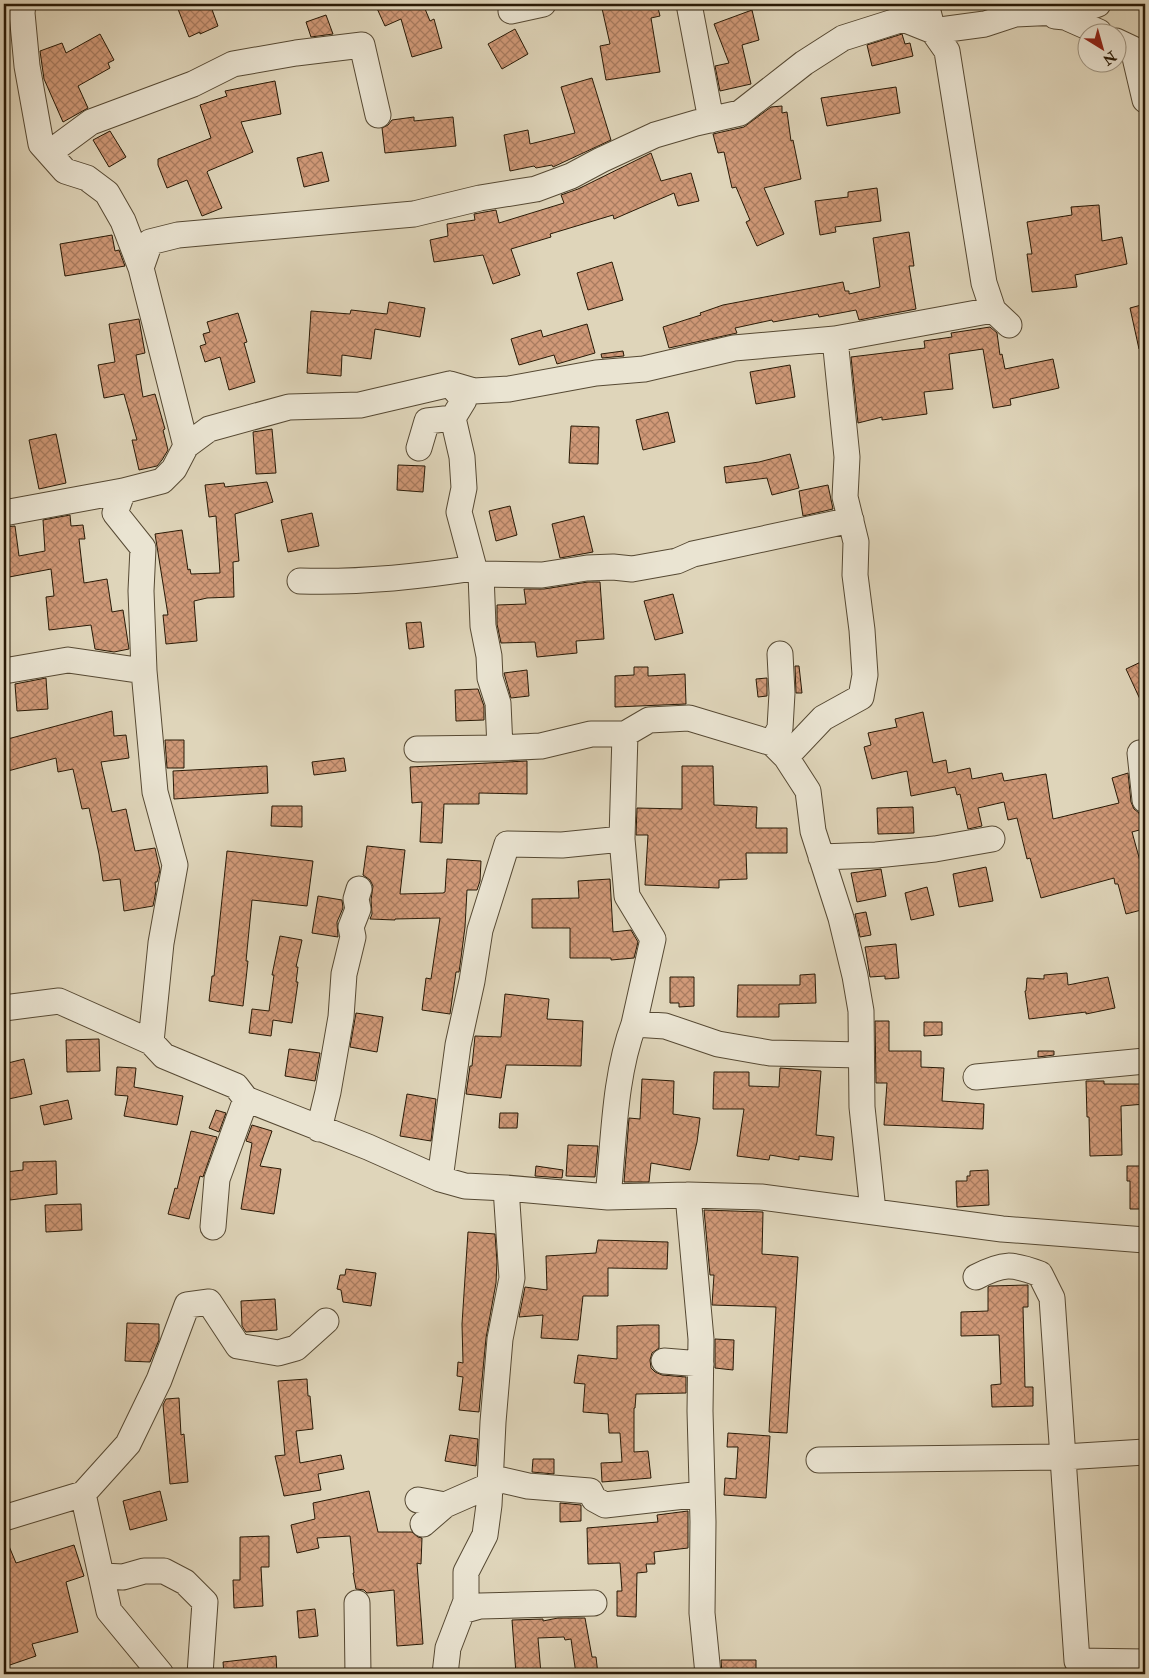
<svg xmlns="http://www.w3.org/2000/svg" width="1149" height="1678" font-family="'IM FELL Double Pica',serif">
  <defs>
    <pattern id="building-cross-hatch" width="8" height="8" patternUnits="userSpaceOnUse" patternTransform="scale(1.25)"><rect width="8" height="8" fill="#d09978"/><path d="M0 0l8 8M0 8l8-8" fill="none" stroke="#a97c60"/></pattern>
  </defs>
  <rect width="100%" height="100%" fill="#dfd5ba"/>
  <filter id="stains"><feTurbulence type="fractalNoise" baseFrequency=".004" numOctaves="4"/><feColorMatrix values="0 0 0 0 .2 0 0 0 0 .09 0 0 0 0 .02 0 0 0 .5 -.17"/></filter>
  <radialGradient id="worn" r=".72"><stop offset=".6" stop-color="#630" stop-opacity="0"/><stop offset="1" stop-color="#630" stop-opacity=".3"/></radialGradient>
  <path fill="url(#building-cross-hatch)" stroke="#291a06" d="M 176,4 L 210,4 L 218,26 L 200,34 L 200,32 L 189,37 Z
    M 375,4 L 423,4 L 430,21 L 434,19 L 442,48 L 412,57 L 401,19 L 385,26 Z
    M 601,4 L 657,4 L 660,16 L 651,18 L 660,72 L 606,80 L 600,46 L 610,44 Z
    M 752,10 L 759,40 L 742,45 L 751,84 L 720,91 L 715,66 L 729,63 L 714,24 Z
    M 326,15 L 333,34 L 311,37 L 306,22 Z
    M 515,29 L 528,54 L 502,69 L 488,44 Z
    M 100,34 L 114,60 L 108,63 L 110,68 L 78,86 L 88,108 L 63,122 L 44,79 L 40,51 L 62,43 L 66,53 Z
    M 902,34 L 905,44 L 910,43 L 913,56 L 872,66 L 867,45 Z
    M 592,78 L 611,140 L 553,167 L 552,165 L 536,168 L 534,166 L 510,171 L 504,135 L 528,130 L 530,144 L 575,133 L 561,87 Z
    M 275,81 L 281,114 L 241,122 L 253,152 L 208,171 L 207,172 L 222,208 L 202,216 L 187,180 L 167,188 L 158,165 L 158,159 L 211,138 L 200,105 L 227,96 L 225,91 Z
    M 896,87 L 900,113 L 827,126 L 821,98 Z
    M 782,106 L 782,113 L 787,112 L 791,141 L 793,140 L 801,179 L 764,188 L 784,234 L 757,246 L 746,222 L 750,220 L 736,187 L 732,188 L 724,152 L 718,153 L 713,134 L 744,127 L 771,107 Z
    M 414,117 L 414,121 L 453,117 L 456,146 L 385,153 L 382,128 L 388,125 L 392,120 Z
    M 110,131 L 126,157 L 109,167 L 93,140 Z
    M 322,152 L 329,181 L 304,187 L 297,158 Z
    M 651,153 L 661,181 L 691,173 L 699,201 L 678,206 L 674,193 L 614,219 L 613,215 L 550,234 L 551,237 L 511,249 L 520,275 L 493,284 L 483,255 L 434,262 L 430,240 L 448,236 L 447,224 L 475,220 L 474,214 L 496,210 L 499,223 L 564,203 L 561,195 L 578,189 Z
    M 877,188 L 881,221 L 835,227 L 836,232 L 820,235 L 815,201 L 848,197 L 848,192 Z
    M 1099,205 L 1102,241 L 1122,237 L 1127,264 L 1075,275 L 1077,287 L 1032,292 L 1027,254 L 1032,254 L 1027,222 L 1072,215 L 1071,207 Z
    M 909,232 L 914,266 L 909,266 L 916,309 L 859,320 L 856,310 L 819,317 L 818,314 L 773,322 L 772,320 L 735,328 L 737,333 L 669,348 L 663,327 L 701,315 L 700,313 L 723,305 L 843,282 L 845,291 L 849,291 L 849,294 L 880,287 L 873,238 Z
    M 112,235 L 115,251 L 119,250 L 125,266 L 65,276 L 60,244 Z
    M 612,262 L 623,300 L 588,310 L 577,273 Z
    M 389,302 L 425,308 L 420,337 L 375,329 L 371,359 L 342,355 L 341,376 L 307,373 L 311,311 L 350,314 L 351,310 L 387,314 Z
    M 1145,304 L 1145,348 L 1139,349 L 1130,308 Z
    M 238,313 L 247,342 L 244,343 L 255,382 L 229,390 L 220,357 L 205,362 L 200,346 L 206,344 L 203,334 L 210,332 L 207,322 Z
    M 139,319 L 145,353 L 136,355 L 143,397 L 155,394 L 165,429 L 163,430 L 168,450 L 162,460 L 157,466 L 139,470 L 132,440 L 137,440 L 124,394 L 104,398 L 98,365 L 115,362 L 109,324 Z
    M 587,324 L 595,353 L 557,364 L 554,355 L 519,365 L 511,339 L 541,330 L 543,337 Z
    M 990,327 L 997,333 L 1000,355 L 1002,354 L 1005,369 L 1053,359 L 1059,388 L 1010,399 L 1011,405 L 993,408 L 983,349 L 949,354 L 953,389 L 924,392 L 927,414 L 882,420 L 882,417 L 858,423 L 851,357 L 925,348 L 924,341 L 952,337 L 951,333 Z
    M 623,351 L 624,356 L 602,358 L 601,354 Z
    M 790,365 L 795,397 L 756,404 L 750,372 Z
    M 668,412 L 675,442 L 643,450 L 636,420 Z
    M 571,426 L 599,427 L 598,464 L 569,463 Z
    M 272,429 L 276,473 L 256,474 L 253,432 Z
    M 56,434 L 66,483 L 39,489 L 29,440 Z
    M 790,454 L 799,488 L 772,495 L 767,478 L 726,483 L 724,467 L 759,462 Z
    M 398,465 L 425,466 L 423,492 L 397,490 Z
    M 267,482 L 273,502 L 235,514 L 239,561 L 233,562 L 234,597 L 207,598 L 194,601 L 197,641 L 166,644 L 163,615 L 168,615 L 155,534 L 182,530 L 188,570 L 190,569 L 191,574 L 220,573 L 216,516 L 209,517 L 205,485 L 224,483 L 225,487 Z
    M 828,485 L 833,509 L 803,516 L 799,491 Z
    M 510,506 L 517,535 L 496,541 L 489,511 Z
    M 312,513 L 319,546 L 288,552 L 281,520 Z
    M 70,515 L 71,526 L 83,525 L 85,539 L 79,539 L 84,583 L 107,579 L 112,612 L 123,610 L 129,649 L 114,652 L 95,649 L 91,625 L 49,630 L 46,597 L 54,596 L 51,569 L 4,578 L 4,527 L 15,526 L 19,556 L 45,551 L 43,520 Z
    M 584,516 L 593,552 L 560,558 L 552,524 Z
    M 588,582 L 600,582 L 604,639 L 576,641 L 577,653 L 537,657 L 535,642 L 501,643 L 497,624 L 497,605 L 526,604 L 524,589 L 544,589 Z
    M 673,594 L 683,633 L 655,640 L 644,601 Z
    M 421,622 L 424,647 L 409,649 L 406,623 Z
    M 1145,660 L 1145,710 L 1126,669 Z
    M 795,666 L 799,666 L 802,693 L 796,693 Z
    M 634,667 L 648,667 L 648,676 L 685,674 L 686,704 L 615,707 L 615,676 L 634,675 Z
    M 527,670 L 529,696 L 511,698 L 504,673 Z
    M 46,678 L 48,709 L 17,711 L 15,684 Z
    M 767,678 L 767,696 L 758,697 L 756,679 Z
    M 478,689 L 484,706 L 484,720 L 456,721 L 455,690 Z
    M 112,711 L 114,736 L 126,735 L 129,758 L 101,762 L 112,812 L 126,809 L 135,851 L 155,848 L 160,870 L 157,882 L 155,882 L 156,891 L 153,906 L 124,911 L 120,879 L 103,881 L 99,854 L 89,808 L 82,809 L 73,769 L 58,772 L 56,758 L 8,771 L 4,757 L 4,740 Z
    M 923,712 L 933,763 L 946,760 L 948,773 L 970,768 L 972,779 L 1002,773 L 1004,781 L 1046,774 L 1053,819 L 1119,803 L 1112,778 L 1128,773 L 1131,802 L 1134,809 L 1139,813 L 1143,829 L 1132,832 L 1145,879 L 1145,909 L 1126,914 L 1118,884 L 1115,884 L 1114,878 L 1041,898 L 1030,858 L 1027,859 L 1017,818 L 1008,820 L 1004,802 L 978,808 L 982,826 L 968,829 L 960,794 L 957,795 L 955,787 L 911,796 L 907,771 L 872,779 L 864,747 L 871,745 L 868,733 L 897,727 L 895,719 Z
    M 165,740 L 184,740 L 184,768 L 167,768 Z
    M 344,758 L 346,771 L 314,775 L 312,762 Z
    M 527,761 L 527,794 L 479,793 L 479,804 L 444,804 L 442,843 L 420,842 L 422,802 L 412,803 L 410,767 Z
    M 267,766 L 268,793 L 174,799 L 173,771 Z
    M 682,766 L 713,766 L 714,805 L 757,807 L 756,828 L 787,828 L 787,853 L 746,853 L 747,879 L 719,880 L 719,888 L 645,885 L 648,835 L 636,835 L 637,808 L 682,809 Z
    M 272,806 L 302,806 L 302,827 L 271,826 Z
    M 913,807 L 914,833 L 878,834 L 877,808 Z
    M 367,846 L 405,850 L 400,894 L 443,893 L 445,892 L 447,859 L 481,861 L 480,881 L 477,890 L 467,890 L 465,927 L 461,958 L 459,972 L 456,972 L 450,1014 L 422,1010 L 426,978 L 431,979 L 440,918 L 395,919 L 395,920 L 370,919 L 372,914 L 371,900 L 373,886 L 370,880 L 363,875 Z
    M 227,851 L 313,861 L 307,906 L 252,900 L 246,961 L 248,961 L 243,1006 L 209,1001 L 212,976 L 214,976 Z
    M 986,867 L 993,901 L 959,907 L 953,874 Z
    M 881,869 L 886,896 L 857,902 L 851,873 Z
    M 610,879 L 613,932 L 631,930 L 638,942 L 634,958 L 611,960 L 611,958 L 570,958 L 570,928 L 532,928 L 532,899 L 579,898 L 578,881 Z
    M 927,887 L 934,915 L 911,920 L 905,893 Z
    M 318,896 L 342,900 L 343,908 L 337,922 L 338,937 L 312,933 Z
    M 866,912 L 871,935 L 860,937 L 855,914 Z
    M 280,936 L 302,940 L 296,967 L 298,967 L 296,982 L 298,982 L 292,1023 L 273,1020 L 271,1036 L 249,1033 L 252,1009 L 269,1011 L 274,975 L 272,975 Z
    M 896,944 L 899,978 L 885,979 L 885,976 L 870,977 L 865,947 Z
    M 1067,973 L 1068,985 L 1108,977 L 1115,1008 L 1086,1014 L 1086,1012 L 1029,1019 L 1025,991 L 1026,991 L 1027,978 L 1044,979 L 1044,975 Z
    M 815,974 L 816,1003 L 779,1004 L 779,1017 L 737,1017 L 738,985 L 800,985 L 800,975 Z
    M 670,977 L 694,977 L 694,1006 L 679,1007 L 679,1003 L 670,1003 Z
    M 505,994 L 549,999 L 547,1019 L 583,1021 L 581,1066 L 506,1065 L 501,1098 L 466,1094 L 470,1066 L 472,1066 L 475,1036 L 501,1037 Z
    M 356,1013 L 383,1017 L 377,1052 L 350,1047 Z
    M 875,1021 L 889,1021 L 889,1051 L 921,1051 L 921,1067 L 944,1068 L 942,1101 L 984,1104 L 983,1129 L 884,1125 L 887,1083 L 876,1083 Z
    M 924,1022 L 942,1022 L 942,1035 L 924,1036 Z
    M 99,1039 L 100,1071 L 67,1072 L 66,1040 Z
    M 289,1049 L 320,1053 L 315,1081 L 285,1076 Z
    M 1038,1051 L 1054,1051 L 1054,1055 L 1038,1057 Z
    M 24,1059 L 32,1094 L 4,1100 L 4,1064 Z
    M 117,1067 L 136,1068 L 134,1087 L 183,1096 L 177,1125 L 124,1116 L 128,1096 L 115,1095 Z
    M 780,1068 L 821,1071 L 816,1135 L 834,1137 L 832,1160 L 799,1156 L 799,1160 L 770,1155 L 769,1160 L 737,1156 L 744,1109 L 713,1109 L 714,1072 L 749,1072 L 749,1086 L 779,1087 Z
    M 642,1079 L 674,1081 L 673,1114 L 700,1118 L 697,1142 L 690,1170 L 651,1163 L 649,1182 L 624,1182 L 629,1118 L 640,1119 Z
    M 1086,1081 L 1104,1081 L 1104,1084 L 1145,1084 L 1145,1104 L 1121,1106 L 1122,1155 L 1090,1156 L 1089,1117 L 1087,1117 Z
    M 407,1094 L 436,1099 L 431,1141 L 400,1136 Z
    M 68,1100 L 72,1119 L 44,1125 L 40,1106 Z
    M 216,1110 L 226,1113 L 219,1132 L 209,1128 Z
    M 500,1113 L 518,1113 L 517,1128 L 499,1128 Z
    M 252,1125 L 272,1131 L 260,1166 L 281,1169 L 274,1214 L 241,1209 L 252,1143 L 246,1141 Z
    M 191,1131 L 217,1137 L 203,1177 L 200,1176 L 189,1219 L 168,1214 L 175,1188 L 177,1189 Z
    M 568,1145 L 598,1146 L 595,1177 L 566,1176 Z
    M 56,1161 L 57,1194 L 10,1200 L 6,1172 L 23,1170 L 23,1162 Z
    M 536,1166 L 563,1170 L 562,1178 L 535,1176 Z
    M 1127,1166 L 1145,1166 L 1145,1209 L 1130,1209 L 1130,1181 L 1127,1181 Z
    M 988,1170 L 989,1205 L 957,1207 L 956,1181 L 967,1181 L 967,1176 L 970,1176 L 970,1171 Z
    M 81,1204 L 82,1230 L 46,1232 L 45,1205 Z
    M 704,1210 L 763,1212 L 762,1254 L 798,1257 L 787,1433 L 769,1432 L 776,1307 L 712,1305 L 714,1275 L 710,1275 Z
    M 468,1232 L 495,1234 L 497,1262 L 496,1283 L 486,1338 L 479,1412 L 459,1410 L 463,1377 L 457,1376 L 458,1362 L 463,1363 L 462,1324 Z
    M 598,1240 L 668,1242 L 667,1269 L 608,1268 L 608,1296 L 583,1296 L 578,1340 L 541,1338 L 543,1315 L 519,1317 L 525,1287 L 547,1290 L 546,1256 L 596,1253 Z
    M 346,1269 L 376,1273 L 371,1306 L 343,1302 L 341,1290 L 337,1289 L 340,1275 L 345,1275 Z
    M 1028,1285 L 1028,1307 L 1023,1307 L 1025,1387 L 1033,1387 L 1033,1406 L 992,1407 L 991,1385 L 1001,1384 L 999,1335 L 961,1336 L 961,1312 L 988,1311 L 988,1287 L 990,1286 Z
    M 275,1299 L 277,1330 L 246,1332 L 242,1326 L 241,1301 Z
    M 127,1323 L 159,1324 L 159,1340 L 150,1362 L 125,1361 Z
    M 643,1325 L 659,1325 L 659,1348 L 652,1353 L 650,1360 L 651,1368 L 655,1372 L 662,1375 L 686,1377 L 686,1393 L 636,1394 L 635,1408 L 634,1408 L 634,1452 L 648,1451 L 651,1478 L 602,1482 L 601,1463 L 622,1462 L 620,1433 L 609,1433 L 608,1414 L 583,1412 L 585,1384 L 574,1383 L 578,1355 L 617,1359 L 617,1326 Z
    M 715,1339 L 734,1340 L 733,1370 L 715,1368 Z
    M 307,1379 L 308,1396 L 310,1396 L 313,1429 L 296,1431 L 300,1463 L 341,1455 L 344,1469 L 318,1474 L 321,1490 L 284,1496 L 275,1456 L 285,1455 L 278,1381 Z
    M 179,1398 L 181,1435 L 184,1434 L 188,1482 L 170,1484 L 163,1405 L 166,1399 Z
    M 728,1433 L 770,1436 L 766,1498 L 724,1495 L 725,1478 L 736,1479 L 738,1447 L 727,1447 Z
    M 450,1435 L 478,1439 L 476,1466 L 445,1461 Z
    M 533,1459 L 554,1459 L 554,1474 L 532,1472 Z
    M 160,1491 L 167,1520 L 130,1530 L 123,1501 Z
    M 369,1491 L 378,1532 L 412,1532 L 418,1537 L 422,1538 L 421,1564 L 417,1563 L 423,1644 L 397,1646 L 394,1590 L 367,1593 L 364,1590 L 356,1589 L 353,1573 L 354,1573 L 350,1536 L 317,1538 L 319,1548 L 297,1553 L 291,1525 L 315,1519 L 313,1503 Z
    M 560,1503 L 581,1505 L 581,1521 L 560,1522 Z
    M 688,1511 L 688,1548 L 654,1552 L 655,1564 L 646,1564 L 647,1572 L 637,1573 L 636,1617 L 617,1616 L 617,1591 L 622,1591 L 620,1563 L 588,1564 L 587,1528 L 658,1522 L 657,1515 Z
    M 4,1534 L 16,1563 L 74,1545 L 84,1576 L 66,1582 L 78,1632 L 32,1644 L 36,1656 L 4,1667 Z
    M 269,1536 L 269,1567 L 261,1567 L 263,1606 L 234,1608 L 233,1580 L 240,1580 L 240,1537 Z
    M 315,1609 L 318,1636 L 299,1638 L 297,1611 Z
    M 558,1618 L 585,1618 L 592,1657 L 596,1657 L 598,1674 L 576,1674 L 571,1639 L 565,1640 L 564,1637 L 538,1638 L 541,1674 L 516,1674 L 512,1620 L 543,1619 L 543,1621 Z
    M 276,1656 L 277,1674 L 224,1674 L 223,1662 Z
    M 721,1660 L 756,1660 L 756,1674 L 722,1674 Z"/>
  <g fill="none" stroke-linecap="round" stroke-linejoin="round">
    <g stroke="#564933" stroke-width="27">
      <path id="minor" d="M 23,4 L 22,13 L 27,66 L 41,144 L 65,171 L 87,178 L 107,193 L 123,221 L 141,268
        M 689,4 L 711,120
        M 926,4 L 933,31 L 947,51 L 984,283 L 993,310 L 1009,325
        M 511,11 L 543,4
        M 1055,16 L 1065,17 L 1099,32
        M 1116,41 L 1133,49 L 1145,100
        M 49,153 L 91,122 L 193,84 L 233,64 L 296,53 L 362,45 L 378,115
        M 835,339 L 993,310
        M 186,446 L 141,268 L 150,242 L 178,235 L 414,214 L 480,198 L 536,189 L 571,176 L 601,160 L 655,135 L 696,123 L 740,113 L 804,63 L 843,38 L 903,19 L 933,31 L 985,24 L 1015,14 L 1079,11 L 1098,4
        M 419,448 L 427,421 L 453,418 L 464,400 L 450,384 L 474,391 L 509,389 L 596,373 L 644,369 L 734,348 L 835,339 L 847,457 L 845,497 L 856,542 L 855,575 L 862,630 L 865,675 L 861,697 L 823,718 L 786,757
        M 123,491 L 115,513 L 143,548 L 141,591 L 144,671 L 155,792 L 175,865 L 161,943 L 151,1042
        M 4,513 L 123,491 L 162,481 L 174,469 L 186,446 L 209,429 L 289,407 L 360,405 L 450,384
        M 300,581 C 358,583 416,577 474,568 L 459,512 L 464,488 L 462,457 L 453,418
        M 780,654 L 782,693 L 780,728 L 772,743 L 786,757 L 808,791 L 813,831 L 841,918 L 855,976 L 861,1011 L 862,1107 L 873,1211
        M 4,671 L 68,660 L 144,671
        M 500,748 L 498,703 L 490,678 L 489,656 L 483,626 L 481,574 L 542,575 L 587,568 L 613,567 L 632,569 L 677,561 L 693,554 L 851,520
        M 417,749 L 500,748 L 541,746 L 591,734 L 625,734 L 649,720 L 689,718 L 772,743
        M 1140,753 L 1145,800
        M 622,839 L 627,896 L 653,939 L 634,1024
        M 821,857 L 876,855 L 935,849 L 992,839
        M 4,1008 L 59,1001 L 151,1042 L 164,1056 L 236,1086 L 246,1099 L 368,1147 L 440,1179 L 465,1186 L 506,1188 L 608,1197 L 688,1195 L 761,1197 L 1002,1229 L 1145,1240
        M 976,1077 L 1145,1061
        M 319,1129 L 328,1092 L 341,1017 L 344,974 L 353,937 L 351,927 L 358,909 L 356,899 L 359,889
        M 440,1179 L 458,1045 L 472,981 L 480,930 L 507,844 L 562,845 L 622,839 L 625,734
        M 688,1195 L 701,1339 L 700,1411 L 703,1522 L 702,1613 L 708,1674
        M 608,1197 C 614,1140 614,1077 634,1024 L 665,1026 L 718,1044 L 770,1053 L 861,1055
        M 213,1227 L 217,1179 L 246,1099
        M 976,1277 C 1003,1263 1012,1263 1040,1274 L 1052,1298 L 1077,1661 L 1145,1662
        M 664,1361 L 701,1364
        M 819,1460 L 1064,1457 L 1145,1452
        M 83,1494 L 128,1444 L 159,1380 L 187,1305 L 209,1302 L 238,1346 L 278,1353 L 296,1348 L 326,1321
        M 418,1500 L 445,1505
        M 4,1518 L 83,1494 L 109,1611 L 161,1674
        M 423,1524 L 445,1505 L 502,1480 L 528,1486 L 590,1491 L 594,1499 L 605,1505 L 702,1494
        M 102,1576 L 123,1577 L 144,1571 L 164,1571 L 185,1582 L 205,1602 L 200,1674
        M 357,1603 L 358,1674
        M 462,1611 L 480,1606 L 594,1603
        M 445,1674 L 448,1648 L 466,1601 L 466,1572 L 485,1535 L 489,1505 L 493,1422 L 500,1339 L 512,1278 L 506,1188"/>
    </g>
    <use href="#minor" stroke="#eae4d2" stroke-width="25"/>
  </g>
  <rect width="1149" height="1678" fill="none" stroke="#dfd5ba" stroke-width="20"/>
  <rect x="5" y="5" width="1139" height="1668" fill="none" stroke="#291a06" stroke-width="2.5"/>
  <rect x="10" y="10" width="1129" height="1658" fill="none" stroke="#291a06"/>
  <g transform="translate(1102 48) rotate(143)"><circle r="24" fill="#eae4d2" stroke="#9d9380"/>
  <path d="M0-4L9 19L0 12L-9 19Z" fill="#8f2418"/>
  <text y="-8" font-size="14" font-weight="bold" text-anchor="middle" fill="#291a06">N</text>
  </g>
  <rect width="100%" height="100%" filter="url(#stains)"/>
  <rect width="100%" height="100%" fill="url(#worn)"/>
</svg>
